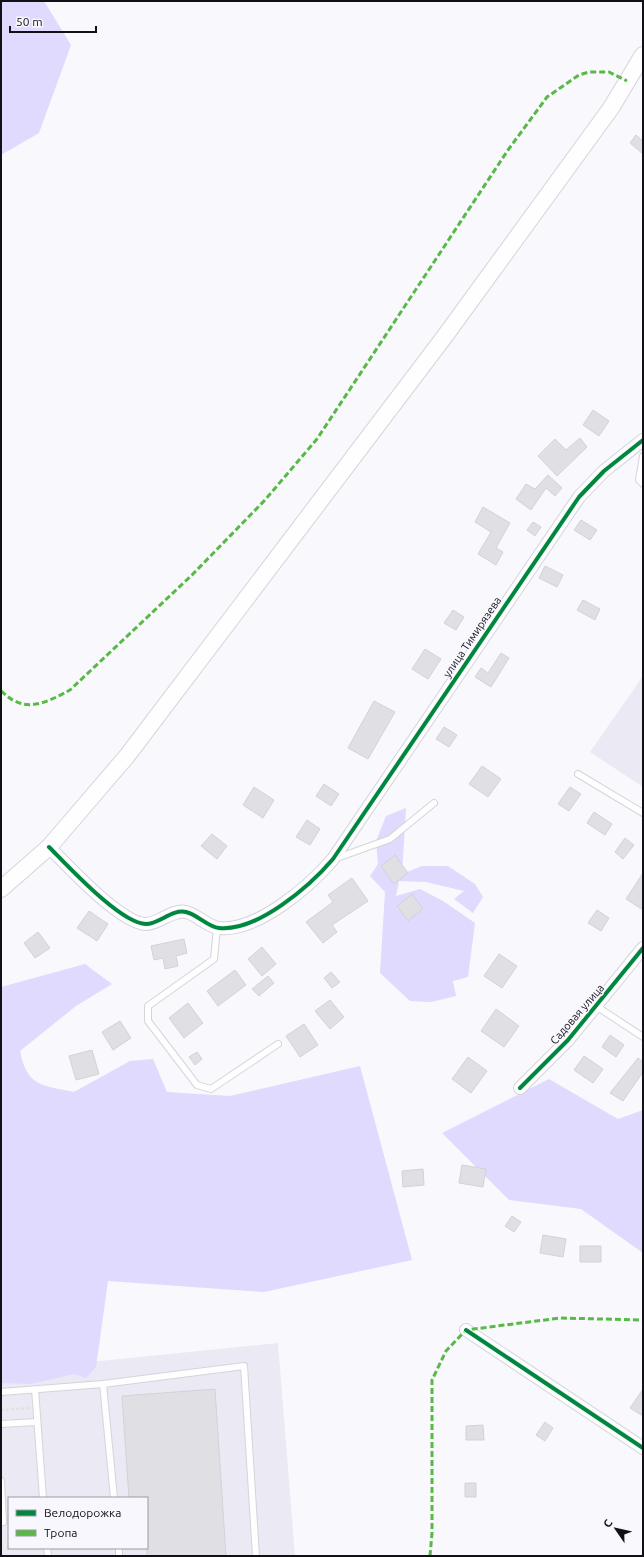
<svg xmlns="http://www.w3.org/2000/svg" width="644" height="1557" font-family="Ubuntu,sans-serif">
  <rect width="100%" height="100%" fill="#f9f8fd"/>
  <path fill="#ebe9f4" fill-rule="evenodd" d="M 643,676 L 643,787 L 590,752 Z
    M 278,1343 L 295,1556 L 1,1556 L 1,1371 ZM 9,1498 L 147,1498 L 147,1548 L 9,1548 Z"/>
  <path fill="#dfdafe" d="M 1,1 L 44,1 L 71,45 L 39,133 L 1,155 Z
    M 406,808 L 402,874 L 422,866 L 448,866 L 475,884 L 483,897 L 473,913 L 454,899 L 464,891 L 426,882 L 399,881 L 396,896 L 420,889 L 443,901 L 475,923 L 468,977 L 453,981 L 456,996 L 431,1002 L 410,1001 L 380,973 L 385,892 L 370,876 L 378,864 L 376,841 L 386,816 Z
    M 85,964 L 112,984 L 76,1006 L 20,1051 C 27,1087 42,1085 74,1092 L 130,1061 L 153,1059 L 167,1092 L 230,1096 L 360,1066 L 412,1260 L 264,1292 L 108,1281 L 96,1367 L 86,1378 L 74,1374 L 31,1384 L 1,1383 L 1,987 Z
    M 549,1079 L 618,1119 L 643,1110 L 643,1253 L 581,1209 L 509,1200 L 442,1133 Z"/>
  <path fill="#e0dfe4" stroke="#d2d2d7" d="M 636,135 L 643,141 L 643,154 L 630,143 Z
    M 593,410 L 609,421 L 599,436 L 583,425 Z
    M 580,438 L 587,447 L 557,476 L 538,456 L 555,439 L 566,450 Z
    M 548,475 L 562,488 L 555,496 L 546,488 L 531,510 L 516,499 L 526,484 L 535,489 Z
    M 483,507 L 510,523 L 496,548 L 503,552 L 496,565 L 478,554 L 491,532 L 475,522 Z
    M 581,520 L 597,530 L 590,540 L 574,530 Z
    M 533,522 L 541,527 L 535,536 L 527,530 Z
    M 545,566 L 563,575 L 557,587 L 539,578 Z
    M 583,600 L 600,609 L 595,620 L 577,610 Z
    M 453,610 L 464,617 L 456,630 L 444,623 Z
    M 425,649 L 441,659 L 428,679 L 412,669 Z
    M 501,653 L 509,658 L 491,687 L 475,677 L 481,668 L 488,673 Z
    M 374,701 L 395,712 L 368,759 L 348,748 Z
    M 444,727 L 457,735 L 449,747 L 436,739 Z
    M 482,766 L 501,779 L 488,797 L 469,784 Z
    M 324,784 L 339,794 L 331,806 L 316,796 Z
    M 254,787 L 274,800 L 263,818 L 243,805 Z
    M 570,787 L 581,794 L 569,811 L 558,804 Z
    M 594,812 L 612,824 L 605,835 L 587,823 Z
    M 307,820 L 320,829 L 310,845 L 296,837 Z
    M 212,834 L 227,846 L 217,859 L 201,846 Z
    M 625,838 L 634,845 L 623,859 L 615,852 Z
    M 395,855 L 408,873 L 394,884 L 381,866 Z
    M 643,873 L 643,910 L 626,899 Z
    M 352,878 L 368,901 L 332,925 L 337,932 L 323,943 L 306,922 L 333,902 L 328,895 Z
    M 412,894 L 423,909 L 408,921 L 397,906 Z
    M 597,910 L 609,918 L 601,931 L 588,923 Z
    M 89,911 L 108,924 L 97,941 L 77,928 Z
    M 38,932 L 50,948 L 35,958 L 24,943 Z
    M 184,939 L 187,953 L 176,956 L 178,966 L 165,969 L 163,958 L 154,960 L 151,946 Z
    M 262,947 L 276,964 L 262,976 L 248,959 Z
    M 499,954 L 517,966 L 502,988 L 484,976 Z
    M 235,970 L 246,985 L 218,1006 L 207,991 Z
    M 331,972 L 340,982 L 332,988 L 324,978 Z
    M 268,976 L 274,983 L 259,996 L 252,989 Z
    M 330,1000 L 344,1017 L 330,1029 L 315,1011 Z
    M 188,1003 L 203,1023 L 184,1038 L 169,1018 Z
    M 496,1009 L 519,1026 L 504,1047 L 481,1031 Z
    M 120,1021 L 131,1038 L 113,1050 L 102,1032 Z
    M 304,1024 L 318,1045 L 300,1057 L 286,1036 Z
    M 610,1035 L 624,1045 L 616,1057 L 602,1047 Z
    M 92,1050 L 99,1074 L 76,1080 L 69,1056 Z
    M 197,1052 L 202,1059 L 195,1065 L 189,1057 Z
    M 584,1056 L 603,1069 L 593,1083 L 574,1070 Z
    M 468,1057 L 487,1071 L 471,1093 L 452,1079 Z
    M 638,1058 L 643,1062 L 643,1072 L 623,1101 L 610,1093 Z
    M 462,1165 L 486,1169 L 483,1187 L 459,1183 Z
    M 423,1169 L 424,1185 L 403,1187 L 402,1171 Z
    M 512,1216 L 521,1222 L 514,1232 L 505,1226 Z
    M 543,1235 L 566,1239 L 563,1257 L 540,1253 Z
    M 580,1246 L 601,1246 L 601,1262 L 580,1262 Z
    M 215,1389 L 226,1556 L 147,1556 L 147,1498 L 129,1498 L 122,1396 Z
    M 643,1389 L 643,1416 L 630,1408 Z
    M 545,1422 L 553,1428 L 545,1441 L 536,1435 Z
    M 483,1425 L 484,1440 L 466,1440 L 466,1426 Z
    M 465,1483 L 476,1483 L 476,1497 L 465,1497 Z"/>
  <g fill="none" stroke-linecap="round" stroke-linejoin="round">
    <g stroke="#d5d4da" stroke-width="8">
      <path id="service" d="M 643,456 L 639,480 L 643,484
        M 578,774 L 643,813
        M 337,858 L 390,839 L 434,803
        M 217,928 L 214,959 L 148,1006 L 148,1021 L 197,1085 L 211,1089 L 278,1044
        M 596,1006 L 643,1037
        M 103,1384 L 114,1498
        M 35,1389 L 43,1498
        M 1,1392 L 103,1384 L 244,1366 L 256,1556
        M 1,1424 L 36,1422
        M 1,1481 L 3,1522
        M 47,1548 L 48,1556
        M 119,1548 L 119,1556"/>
    </g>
    <g stroke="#d5d4da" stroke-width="14">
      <path id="minor" d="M 49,847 C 67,865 121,924 146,924 C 159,924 172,909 186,912 C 198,915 208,927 219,928 C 257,932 310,886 333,859 L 579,497 L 604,471 L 643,440
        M 520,1088 L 568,1040 L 643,948
        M 466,1330 L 643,1448"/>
    </g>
    <g stroke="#d5d4da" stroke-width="18">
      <path id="secondary" d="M 1,889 L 49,847 L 127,756 L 445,336 L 611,108 L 643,55"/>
    </g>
    <path stroke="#e0e0e2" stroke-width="2" stroke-dasharray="3 2" stroke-linecap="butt" d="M 1,1410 L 29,1408"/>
    <use href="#service" stroke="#fefeff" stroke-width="6"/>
    <use href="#minor" stroke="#fefeff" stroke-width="12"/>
    <use href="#secondary" stroke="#fefeff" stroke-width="16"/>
    <path stroke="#58b947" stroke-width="3" stroke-dasharray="6 3" stroke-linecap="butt" d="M 1,691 C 6,695 11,700 17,702 C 34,710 55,698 70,690 L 192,575 L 265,500 L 317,439 L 508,150 L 547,97 L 579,75 L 589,72 L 609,72 L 627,81
      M 430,1556 L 432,1533 L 432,1380 L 446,1351 L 466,1330 L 560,1318 L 643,1320"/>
    <g stroke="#f8f7fe" stroke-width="6">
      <path id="cycleway" d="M 49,847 C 67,865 121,924 146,924 C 159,924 172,909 186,912 C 198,915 208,927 219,928 C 257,932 310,886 333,859 L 579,497 L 604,471 L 643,440
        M 520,1088 L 568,1040 L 643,948
        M 466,1330 L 643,1448"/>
    </g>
    <use href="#cycleway" stroke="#00873e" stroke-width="4"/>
  </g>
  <g text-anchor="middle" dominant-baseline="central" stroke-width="3" stroke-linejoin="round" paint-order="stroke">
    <g font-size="11" fill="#111016" stroke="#f8f7fe">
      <text transform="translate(472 637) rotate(-56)">улица Тимирязева</text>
      <text transform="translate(577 1014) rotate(-49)">Садовая улица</text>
    </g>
  </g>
  <rect width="644" height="1557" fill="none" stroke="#111016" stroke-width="4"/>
  <rect x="8" y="1497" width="140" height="52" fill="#f8f7fe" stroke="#9c9ba1"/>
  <rect x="16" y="1510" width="20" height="6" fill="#00873e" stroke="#9c9ba1"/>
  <text x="44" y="1517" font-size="12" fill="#111016">Велодорожка</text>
  <rect x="16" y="1530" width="20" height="6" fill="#58b947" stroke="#9c9ba1"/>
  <text x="44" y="1537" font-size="12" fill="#111016">Тропа</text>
  <g transform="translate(616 1529) rotate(304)" stroke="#f8f7fe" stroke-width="3" paint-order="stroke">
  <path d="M0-3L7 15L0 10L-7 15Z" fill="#111016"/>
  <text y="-6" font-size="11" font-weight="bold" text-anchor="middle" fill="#111016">С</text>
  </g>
  <path d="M10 26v6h86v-6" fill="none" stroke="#111016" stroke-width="2"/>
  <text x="16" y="26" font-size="12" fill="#111016" stroke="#f8f7fe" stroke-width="3" paint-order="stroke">50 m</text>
</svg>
